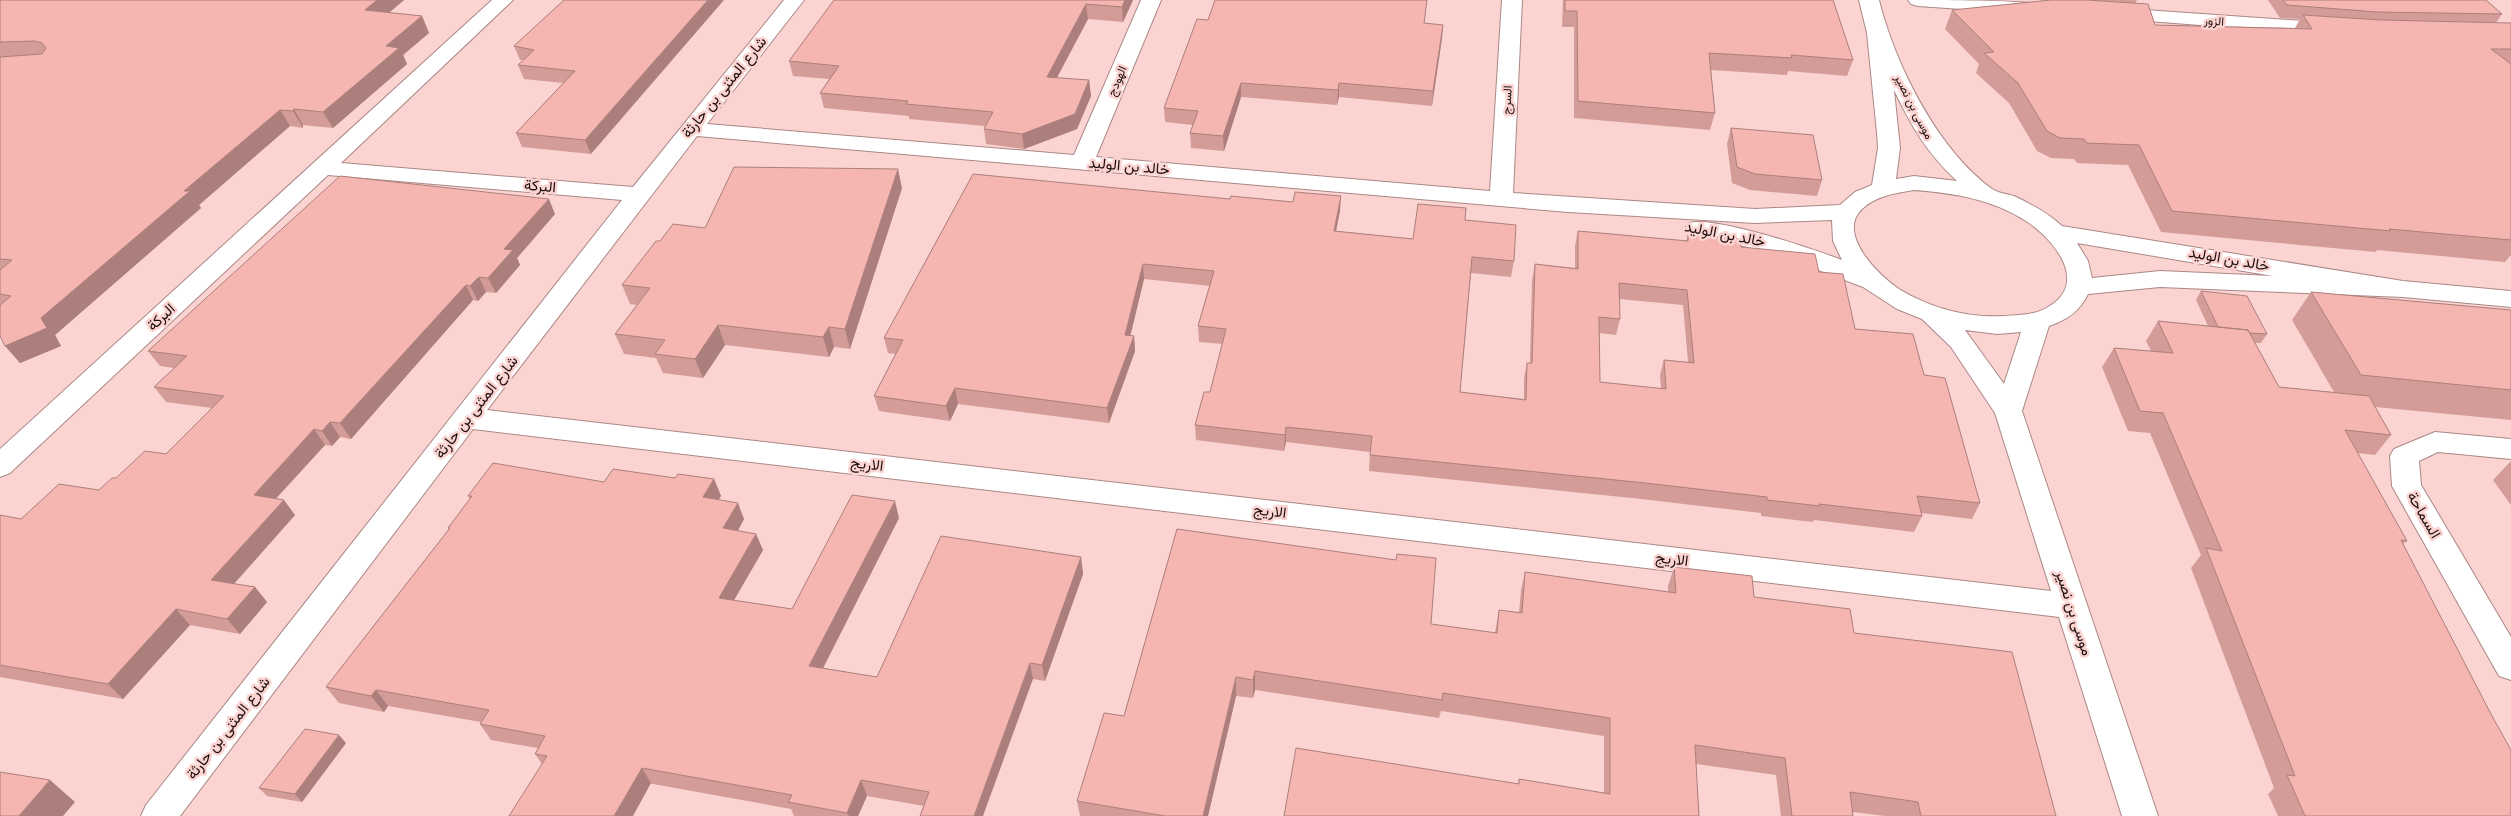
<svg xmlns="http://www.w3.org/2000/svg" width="2511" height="816" font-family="'Fira Sans',Vazirmatn,sans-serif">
  <rect width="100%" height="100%" fill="#fbd4d2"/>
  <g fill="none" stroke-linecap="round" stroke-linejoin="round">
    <g stroke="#ab8785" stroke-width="2">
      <path id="minor" d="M 492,0 L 513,0 L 341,163 L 633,187 L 784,0 L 804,0 L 707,124 L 1074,155 L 1141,0 L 1161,0 L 1096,157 L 1490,191 L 1502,0 L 1522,0 L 1513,193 L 1755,209 L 1840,205 L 1855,192 L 1872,185 L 1878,148 L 1877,133 L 1867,33 L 1859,0 L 1879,0 C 1895,64 1937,149 1992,189 C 1998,193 2007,194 2014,196 C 2031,204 2048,213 2062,226 L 2403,281 L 2511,291 L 2511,307 L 2403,297 L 2160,287 L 2088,294 C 2080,311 2067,320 2049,326 L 2022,411 L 2158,816 L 2122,816 L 2059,617 L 473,429 L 180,816 L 141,816 L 146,805 L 622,200 L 328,175 L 10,473 L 0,477 L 0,449 ZM 1894,90 C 1912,127 1926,152 1957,181 L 1914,176 L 1896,179 L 1900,148 ZM 697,136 L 1568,212 L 1755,223 L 1832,220 L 1833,241 L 1842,260 C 1813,249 1716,216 1689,223 L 1685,228 L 1689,233 L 1776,254 L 1863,287 L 1897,309 L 1922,319 L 1951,347 L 1995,413 L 2051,591 L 487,410 ZM 1914,190 C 1953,193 1992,199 2026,221 C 2054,239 2090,283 2048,307 C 2036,315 2018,315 2004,316 C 1967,318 1930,308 1899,289 C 1879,276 1836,234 1862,209 C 1876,196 1895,193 1914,190 ZM 2077,243 L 2273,276 L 2160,271 L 2092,278 L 2088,261 ZM 1965,330 L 1997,334 L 2021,332 L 2004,384 Z
        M 1908,0 C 1948,0 2004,0 2042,4 L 2045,8 L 2042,12 L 2035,14 L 1918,6 L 1911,4 Z
        M 2116,8 L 2332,23 L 2339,25 L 2342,29 L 2339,33 L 2332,35 L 2109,18 L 2106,14 L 2109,10 Z
        M 2435,432 L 2511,439 L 2511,459 L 2438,452 L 2419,461 L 2421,485 L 2511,637 L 2511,680 L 2499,676 L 2392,486 L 2390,456 L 2394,449 Z"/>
    </g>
    <use href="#minor" fill="#fff" fill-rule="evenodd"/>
  </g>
  <path fill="#d39c98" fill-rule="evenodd" d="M 0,0 L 404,0 L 389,13 L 422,16 L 429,33 L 403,55 L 407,64 L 333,128 L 303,125 L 303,128 L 290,126 L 199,205 L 201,208 L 55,335 L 61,346 L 20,363 L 0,336 Z
    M 564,0 L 591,154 L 522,147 L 516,133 L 563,83 L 524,79 L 518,65 L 523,60 L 520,60 L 514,46 Z
    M 834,0 L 1133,0 L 1123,22 L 1088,19 L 1057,78 L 1089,80 L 1091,96 L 1077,129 L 1024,149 L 986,144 L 984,129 L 985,126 L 909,119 L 909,116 L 824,108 L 820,93 L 829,79 L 793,76 L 789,61 Z
    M 1563,0 L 1833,0 L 1853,60 L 1847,76 L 1788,71 L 1787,75 L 1711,70 L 1715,113 L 1710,130 L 1574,118 L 1574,27 L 1562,27 Z
    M 2050,0 L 2137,0 L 2135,3 L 2155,25 L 2295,28 L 2300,19 L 2280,18 L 2268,0 L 2486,0 L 2502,14 L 2496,23 L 2511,23 L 2511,256 L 2510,256 L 2505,262 L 2377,250 L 2376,252 L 2161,232 L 2128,165 L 2077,163 L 2074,159 L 2051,158 L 2037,151 L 2009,103 L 1976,73 L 1979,64 L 1945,29 L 1952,10 Z
    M 1208,20 L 1425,23 L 1443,25 L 1432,106 L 1339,97 L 1337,105 L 1241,97 L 1224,151 L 1191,148 L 1190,133 L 1193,125 L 1165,122 L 1164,108 Z
    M 1731,128 L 1822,180 L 1817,196 L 1750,190 L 1732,183 L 1727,144 Z
    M 973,174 L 1340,211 L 1336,231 L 1413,239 L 1465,220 L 1514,261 L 1511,277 L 1471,273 L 1460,392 L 1524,399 L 1524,378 L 1527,363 L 1530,363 L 1532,280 L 1535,264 L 1575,268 L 1575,246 L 1578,231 L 1686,241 L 1688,235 L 1741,247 L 1819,272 L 1855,329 L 1924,375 L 1980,503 L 1972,519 L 1921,513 L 1922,516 L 1914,532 L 1814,520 L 1813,522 L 1761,516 L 1761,513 L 1641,499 L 1369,471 L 1370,452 L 1286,442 L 1284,451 L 1196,440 L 1195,425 L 1210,392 L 1223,344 L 1199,342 L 1198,326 L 1210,286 L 1144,279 L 1130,335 L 1134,336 L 1135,351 L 1109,423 L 958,404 L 950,421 L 879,411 L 874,396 L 896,354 L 888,353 L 884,338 ZM 1619,299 L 1683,305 L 1688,362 L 1664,360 L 1660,375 L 1661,389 L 1600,382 L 1599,333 L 1616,335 L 1620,319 Z
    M 902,188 L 850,349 L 834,347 L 829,357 L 725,345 L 703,378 L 663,373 L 656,358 L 624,354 L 615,334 L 637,305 L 630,304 L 622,285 L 660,241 L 705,228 Z
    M 555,214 L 517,258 L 520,265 L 496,293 L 486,292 L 478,301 L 473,300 L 351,439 L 340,437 L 332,446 L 325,445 L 276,499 L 295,515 L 234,584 L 255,587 L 267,602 L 240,634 L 190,625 L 123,699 L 0,677 L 0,515 L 21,519 L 99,490 L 116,478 L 166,454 L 212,408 L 166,402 L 154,387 L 174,368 L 160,366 L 148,351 Z
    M 2201,291 L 2267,334 L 2261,343 L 2255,343 L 2279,387 L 2334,392 L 2292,320 L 2311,292 L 2511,310 L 2511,420 L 2375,407 L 2391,435 L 2375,455 L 2357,453 L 2407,541 L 2403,544 L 2511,816 L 2278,816 L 2268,794 L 2274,788 L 2191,568 L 2201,555 L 2150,433 L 2128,431 L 2102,367 L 2114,348 L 2151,351 L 2146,341 L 2158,321 L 2208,326 L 2196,300 Z
    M 2511,461 L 2511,505 L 2493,480 Z
    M 675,478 L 714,479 L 721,496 L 718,500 L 744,519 L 738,531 L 756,534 L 763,550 L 734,600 L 792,609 L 899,518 L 823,668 L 877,677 L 1081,557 L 1083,574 L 1045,681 L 1033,679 L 924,806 L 867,796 L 858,816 L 794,816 L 791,809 L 542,764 L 535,754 L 538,748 L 491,740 L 480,724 L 481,722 L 388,706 L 384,712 L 339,703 L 326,687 L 449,529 L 448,528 L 470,499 L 468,496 L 604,482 Z
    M 1177,529 L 1431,624 L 1495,633 L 1499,610 L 1519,613 L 1521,590 L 1525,572 L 1668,592 L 1668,586 L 1674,567 L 1754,597 L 1854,633 L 2056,816 L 1885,816 L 1853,812 L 1853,816 L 1781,816 L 1776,775 L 1696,764 L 1699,816 L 1518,784 L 1519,779 L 1604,793 L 1604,736 L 1441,711 L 1439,718 L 1255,690 L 1253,698 L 1236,696 L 1208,816 L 1080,816 L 1077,801 L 1124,716 Z
    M 346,743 L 302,802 L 267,796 L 259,788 Z"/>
  <path fill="#ac7f7c" d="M 377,0 L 404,0 L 373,26 L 365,10 Z
    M 708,0 L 724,0 L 591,154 L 585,140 Z
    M 1125,0 L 1133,0 L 1123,22 L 1122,7 Z
    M 1086,4 L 1088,19 L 1049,92 L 1047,77 Z
    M 422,16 L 429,33 L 403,55 L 407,64 L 333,128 L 323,112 L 386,46 Z
    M 1443,25 L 1442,39 L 1432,106 L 1433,91 Z
    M 1089,80 L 1091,96 L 1077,129 L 1024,149 L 1022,134 Z
    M 1241,83 L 1241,97 L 1224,151 L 1223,136 Z
    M 1339,83 L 1339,97 L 1337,105 L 1338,90 Z
    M 294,109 L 303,125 L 303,128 L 293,111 Z
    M 280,110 L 290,126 L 199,205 L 201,208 L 55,335 L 61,346 L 20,363 L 5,346 L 41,318 L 184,191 Z
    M 898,169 L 902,188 L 850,349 L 845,329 Z
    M 1341,196 L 1340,211 L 1333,246 L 1334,231 Z
    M 549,199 L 555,214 L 517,258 L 520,265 L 496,293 L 488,278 L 504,249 Z
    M 1143,264 L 1144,279 L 1127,350 L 1125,335 Z
    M 479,277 L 486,292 L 478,301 L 470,286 Z
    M 466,285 L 473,300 L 351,439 L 340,423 Z
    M 718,325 L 725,345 L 703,378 L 695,359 Z
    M 829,327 L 834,347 L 829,357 L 823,337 Z
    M 1134,336 L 1135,351 L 1109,423 L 1107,408 Z
    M 955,388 L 958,404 L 950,421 L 946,406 Z
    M 330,422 L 340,437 L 332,446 L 322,431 Z
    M 1286,427 L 1286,442 L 1284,451 L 1285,435 Z
    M 314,429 L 325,445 L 265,510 L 254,495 Z
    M 714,479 L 721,496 L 710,513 L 703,497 Z
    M 284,500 L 295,515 L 224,595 L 211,580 Z
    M 895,501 L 899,518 L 816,682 L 809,666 Z
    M 738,503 L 744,519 L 730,545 L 723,528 Z
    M 756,534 L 763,550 L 726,614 L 719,598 Z
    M 1081,557 L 1083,574 L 1045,681 L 1042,665 Z
    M 255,587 L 267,602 L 240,634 L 227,619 Z
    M 176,609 L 190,625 L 123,699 L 108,684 Z
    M 1030,663 L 1033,679 L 983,816 L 974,816 Z
    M 1255,671 L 1255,690 L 1253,698 L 1253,680 Z
    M 1236,677 L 1236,696 L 1208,816 L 1203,816 Z
    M 376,690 L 388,706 L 384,712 L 371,696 Z
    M 339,735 L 346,743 L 302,802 L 295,794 Z
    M 642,768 L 651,783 L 633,816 L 614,816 Z
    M 50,780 L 75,802 L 63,816 L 19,816 Z
    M 861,780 L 867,796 L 858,816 L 849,816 L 847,813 Z"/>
  <path fill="#f5b5b1" stroke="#ac7f7c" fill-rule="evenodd" d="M 0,0 L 377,0 L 365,10 L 422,16 L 386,46 L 399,48 L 323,112 L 294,109 L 293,111 L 280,110 L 184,191 L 190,191 L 41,318 L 47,328 L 5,346 L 0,336 L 0,305 L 11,296 L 0,294 L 0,270 L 12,260 L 0,259 L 0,57 L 42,54 L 46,48 L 42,43 L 35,41 L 0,42 Z
    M 564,0 L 708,0 L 585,140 L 516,133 L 575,71 L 518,65 L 534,50 L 514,46 Z
    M 834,0 L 1125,0 L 1122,7 L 1086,4 L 1047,77 L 1089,80 L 1075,114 L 1022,134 L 984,129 L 993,112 L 906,104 L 908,101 L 820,93 L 839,66 L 789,61 Z
    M 1215,0 L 1427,0 L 1424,23 L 1443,25 L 1433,91 L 1339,83 L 1338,90 L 1241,83 L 1223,136 L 1190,133 L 1198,111 L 1164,108 L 1197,19 L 1208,20 Z
    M 1565,0 L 1833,0 L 1853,60 L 1791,55 L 1792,58 L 1709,53 L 1715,113 L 1578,101 L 1577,11 L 1565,11 Z
    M 2051,0 L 2087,0 L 2148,4 L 2155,25 L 2312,29 L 2303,15 L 2381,20 L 2511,23 L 2511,49 L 2491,49 L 2511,64 L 2511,240 L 2389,229 L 2391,231 L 2172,211 L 2139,145 L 2087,143 L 2084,139 L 2060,138 L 2047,131 L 2018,83 L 1984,53 L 1994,52 L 1952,10 Z
    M 2283,0 L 2486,0 L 2502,14 L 2377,12 L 2287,5 Z
    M 1731,128 L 1813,135 L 1822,180 L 1755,174 L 1737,167 Z
    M 734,167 L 898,169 L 845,329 L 829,327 L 823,337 L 718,325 L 695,359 L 655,354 L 665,340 L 615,334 L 650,288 L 622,285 L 656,241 L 660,241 L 673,224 L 705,228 Z
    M 973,174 L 1230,199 L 1231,196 L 1293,202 L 1295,192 L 1341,196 L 1334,231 L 1413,239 L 1418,204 L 1466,208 L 1465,220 L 1516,225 L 1514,261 L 1472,257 L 1460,392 L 1526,400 L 1527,363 L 1532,363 L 1535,264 L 1578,269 L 1578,231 L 1688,241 L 1688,235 L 1740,239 L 1741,247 L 1815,254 L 1819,272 L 1843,274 L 1855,329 L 1913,334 L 1924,375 L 1945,378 L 1980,503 L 1917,496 L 1922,516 L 1819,504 L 1820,506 L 1767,500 L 1767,497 L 1645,483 L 1370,455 L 1372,436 L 1286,427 L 1285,435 L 1195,425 L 1204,392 L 1210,392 L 1226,329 L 1198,326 L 1214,271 L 1143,264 L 1125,335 L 1134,336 L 1107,408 L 955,388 L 946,406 L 874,396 L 903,340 L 884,338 ZM 1619,283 L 1687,290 L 1694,363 L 1664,360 L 1666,389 L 1600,382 L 1599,317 L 1620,319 Z
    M 340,176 L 549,199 L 504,249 L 513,250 L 488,278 L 479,277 L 470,286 L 466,285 L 340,423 L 330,422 L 322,431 L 314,429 L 254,495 L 284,500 L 211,580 L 255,587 L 227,619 L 176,609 L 108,684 L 0,665 L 0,515 L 21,519 L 59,484 L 99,490 L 112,478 L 116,478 L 145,451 L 166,454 L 224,396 L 154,387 L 187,356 L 148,351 Z
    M 2201,291 L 2247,296 L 2267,334 L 2250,333 L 2248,330 L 2218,327 Z
    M 2311,292 L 2511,310 L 2511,390 L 2361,375 Z
    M 2158,321 L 2248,330 L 2279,387 L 2369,396 L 2391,435 L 2345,430 L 2407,541 L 2401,540 L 2492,716 L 2511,750 L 2511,816 L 2305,816 L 2287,775 L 2295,776 L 2206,548 L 2222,551 L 2163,413 L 2140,411 L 2114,348 L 2173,353 Z
    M 493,463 L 604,482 L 613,469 L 675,478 L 678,474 L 714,479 L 703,497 L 738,503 L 723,528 L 756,534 L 719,598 L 792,609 L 852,495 L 895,501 L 809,666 L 877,677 L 941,536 L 1081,557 L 1042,665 L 1030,663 L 974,816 L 920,816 L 929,792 L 861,780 L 847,813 L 788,802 L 792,795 L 642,768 L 614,816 L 509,816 L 547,756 L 535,754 L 545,736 L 480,724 L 489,710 L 376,690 L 371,696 L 326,687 L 450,528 L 448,528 L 472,496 L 468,496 Z
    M 1177,529 L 1396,560 L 1397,554 L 1436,558 L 1431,624 L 1497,633 L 1499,610 L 1522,613 L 1525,572 L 1676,593 L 1674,567 L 1752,576 L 1754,597 L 1850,609 L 1854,633 L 2012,652 L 2056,816 L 1921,816 L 1918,802 L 1850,792 L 1853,816 L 1792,816 L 1785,758 L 1695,745 L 1699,816 L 1284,816 L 1296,748 L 1519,784 L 1519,779 L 1610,794 L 1610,718 L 1443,693 L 1442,700 L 1255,671 L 1253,680 L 1236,677 L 1203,816 L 1165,816 L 1077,801 L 1104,713 L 1124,716 Z
    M 305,729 L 339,735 L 295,794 L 259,788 Z
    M 0,772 L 50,780 L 19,816 L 0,816 Z"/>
  <g text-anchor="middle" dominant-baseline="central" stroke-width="5" stroke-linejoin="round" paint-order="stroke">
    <g font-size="12" fill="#1c0f0e" stroke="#fbd4d2">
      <text transform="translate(2214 21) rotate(4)">الزور</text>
      <text transform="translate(1117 81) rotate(-67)">الهودج</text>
      <text transform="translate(1507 100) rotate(-87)">السرج</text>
      <text transform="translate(1914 107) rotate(63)">موسى بن نصير</text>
    </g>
    <g font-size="15" fill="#1c0f0e" stroke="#fbd4d2">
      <text transform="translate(724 87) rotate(-51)">شارع المثنى بن حارثة</text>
      <text transform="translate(1129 166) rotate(5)">خالد بن الوليد</text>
      <text transform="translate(540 186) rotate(5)">البركة</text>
      <text transform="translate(1725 234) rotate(11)">خالد بن الوليد</text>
      <text transform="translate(2229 259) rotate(10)">خالد بن الوليد</text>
      <text transform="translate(161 317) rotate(-43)">البركة</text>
      <text transform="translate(476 407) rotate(-52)">شارع المثنى بن حارثة</text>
      <text transform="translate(867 464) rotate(7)">الاريج</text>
      <text transform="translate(1270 511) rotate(7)">الاريج</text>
      <text transform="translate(2424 515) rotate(60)">السماحة</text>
      <text transform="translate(1672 559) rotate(7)">الاريج</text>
      <text transform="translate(2074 613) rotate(72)">موسى بن نصير</text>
      <text transform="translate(228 728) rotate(-52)">شارع المثنى بن حارثة</text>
    </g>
  </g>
</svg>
